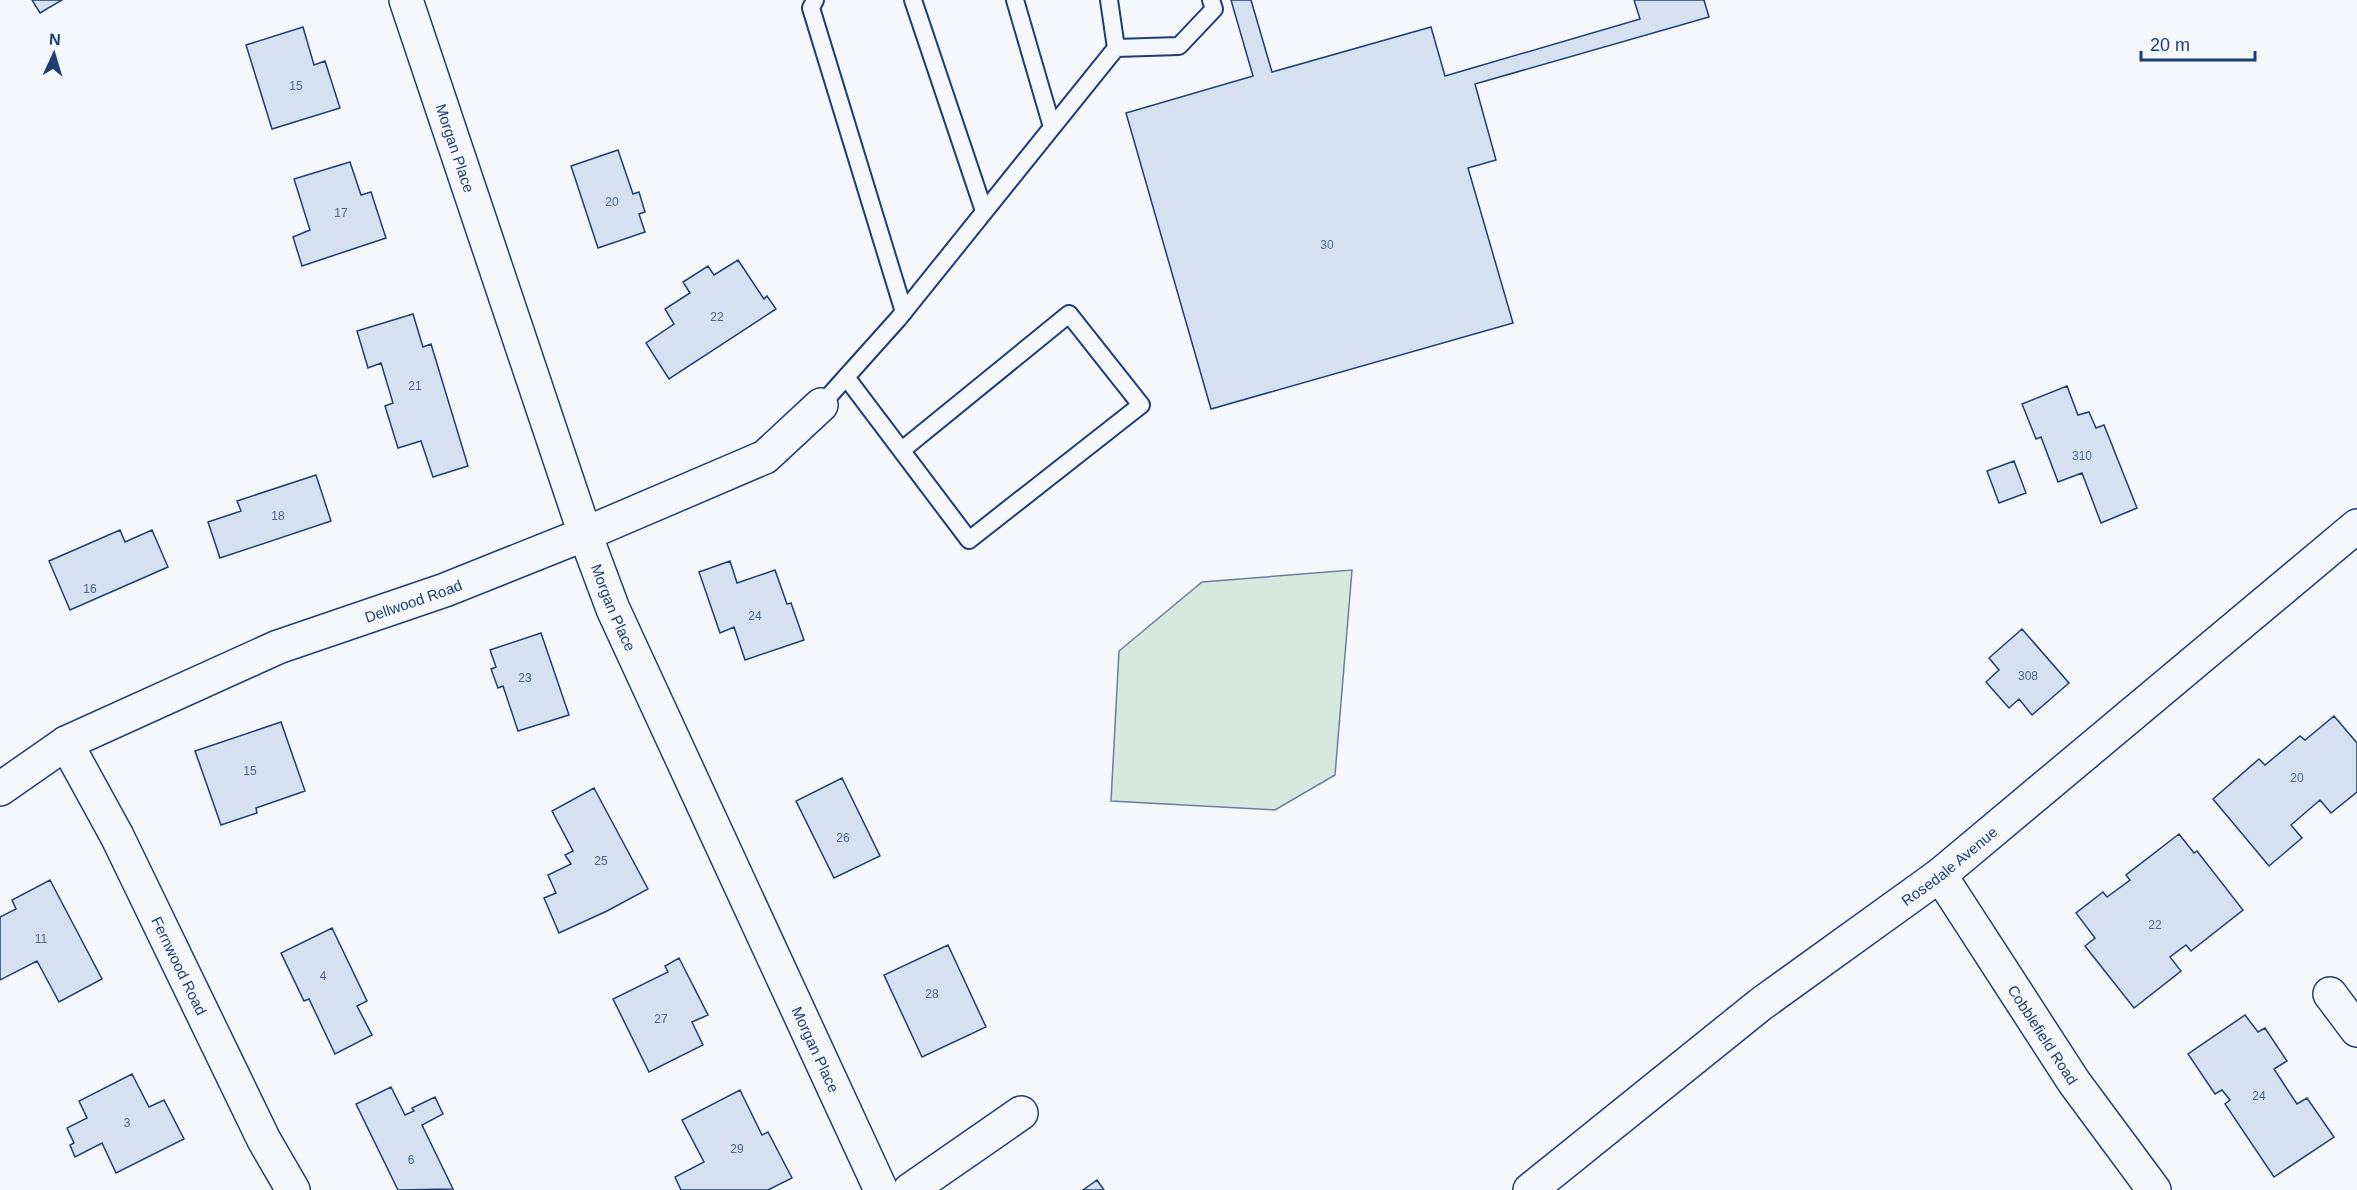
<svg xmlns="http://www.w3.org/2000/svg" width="2357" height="1190" font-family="Arial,sans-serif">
  <rect width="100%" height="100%" fill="#f4f7fb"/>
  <path fill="#d7e8df" stroke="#687fa3" stroke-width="1.5" d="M 1352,570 L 1335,775 L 1275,810 L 1111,801 L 1119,651 L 1202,582 Z"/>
  <path fill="#d5e0f0" stroke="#1d3f73" stroke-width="1.5" d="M 32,0 L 62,0 L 40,13 Z
    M 1231,0 L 1251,0 L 1272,72 L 1431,27 L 1445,76 L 1640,19 L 1634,0 L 1704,0 L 1709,17 L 1475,84 L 1496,160 L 1468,168 L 1513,323 L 1211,409 L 1126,113 L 1253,76 Z
    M 303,27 L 314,65 L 325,61 L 340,108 L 272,129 L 246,45 Z
    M 618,150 L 633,194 L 639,192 L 645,212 L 639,214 L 645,232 L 598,248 L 571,166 Z
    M 350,162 L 361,195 L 371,192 L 386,238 L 302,266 L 293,237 L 310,230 L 294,179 Z
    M 738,260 L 764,299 L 767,296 L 776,309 L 669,379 L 646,343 L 674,324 L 665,309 L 690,293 L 683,282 L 708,266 L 714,275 Z
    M 413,314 L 423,347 L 431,344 L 468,466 L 433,477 L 421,441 L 398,448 L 385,406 L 393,403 L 381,363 L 368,368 L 357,331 Z
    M 2067,386 L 2078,415 L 2089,412 L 2096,428 L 2104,425 L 2137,508 L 2101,523 L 2082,473 L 2058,482 L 2041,437 L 2036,439 L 2022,404 Z
    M 2014,461 L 2026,493 L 1999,503 L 1987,471 Z
    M 316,475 L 331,521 L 220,558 L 208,522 L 241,511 L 237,501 Z
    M 120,530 L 125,542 L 152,530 L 168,567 L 70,610 L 49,561 Z
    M 730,561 L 737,583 L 775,570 L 787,604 L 791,603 L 804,640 L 745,660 L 734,627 L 720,633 L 699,572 Z
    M 2022,629 L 2069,683 L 2032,715 L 2019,699 L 2009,708 L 1986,682 L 1999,670 L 1989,658 Z
    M 541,633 L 569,715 L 518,731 L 503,686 L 498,688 L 491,669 L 496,667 L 490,650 Z
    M 2334,716 L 2357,743 L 2357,792 L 2331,813 L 2320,800 L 2291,825 L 2302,838 L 2269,866 L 2213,799 L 2259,759 L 2265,765 L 2300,736 L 2305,740 Z
    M 281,722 L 305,791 L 256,808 L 257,813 L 221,825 L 195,751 Z
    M 842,778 L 880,856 L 834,878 L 796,801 Z
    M 594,788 L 648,889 L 607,911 L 559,933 L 544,898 L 556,893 L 548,875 L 571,864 L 565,855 L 573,851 L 552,811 Z
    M 2179,834 L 2194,853 L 2197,851 L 2243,910 L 2191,951 L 2186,945 L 2170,957 L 2181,971 L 2134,1008 L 2085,946 L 2095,938 L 2076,913 L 2103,892 L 2107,897 L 2130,880 L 2126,875 Z
    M 50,880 L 102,979 L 59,1002 L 37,961 L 0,980 L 0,917 L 16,909 L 12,900 Z
    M 332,928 L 367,1001 L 357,1006 L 372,1035 L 335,1054 L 309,999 L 304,1001 L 281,953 Z
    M 948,945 L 986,1027 L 922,1057 L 884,975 Z
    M 679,958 L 708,1015 L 692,1022 L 703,1045 L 649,1072 L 613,999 L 668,972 L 665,966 Z
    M 2245,1015 L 2258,1032 L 2265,1028 L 2287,1061 L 2274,1069 L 2297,1104 L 2307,1098 L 2334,1137 L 2274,1177 L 2225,1104 L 2230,1100 L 2222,1090 L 2215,1094 L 2188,1054 Z
    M 132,1074 L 149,1107 L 164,1100 L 184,1139 L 116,1173 L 102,1143 L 75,1157 L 70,1145 L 74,1143 L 67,1128 L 87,1118 L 79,1101 Z
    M 391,1087 L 405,1115 L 414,1111 L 412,1108 L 435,1097 L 443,1114 L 422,1125 L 453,1189 L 398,1190 L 356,1104 Z
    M 740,1090 L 762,1135 L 768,1132 L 792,1178 L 768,1190 L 681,1190 L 675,1177 L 704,1162 L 682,1120 Z
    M 1097,1180 L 1104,1190 L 1083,1190 Z"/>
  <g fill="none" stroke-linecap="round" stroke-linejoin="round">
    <g stroke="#1d3f73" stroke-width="20">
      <path id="lane" d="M 815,0 L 811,8 L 904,312
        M 913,0 L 984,211
        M 1015,0 L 1052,127
        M 1116,48 L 1179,46 L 1214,9 L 1211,0
        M 846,377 L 969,540 L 1141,405 L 1069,314 L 902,450
        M 821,405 L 898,319 L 1116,48 L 1109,0"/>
    </g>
    <g stroke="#1d3f73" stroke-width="36">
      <g id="street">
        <path id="s1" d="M 406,0 L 585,534 L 613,609 L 881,1190"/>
        <path id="s2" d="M 66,743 L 117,836 L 264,1140 L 293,1190"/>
        <path id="s3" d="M 0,789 L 66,743 L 278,647 L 445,590 L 585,534 L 765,457 L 821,405"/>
        <path id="s4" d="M 1940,875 L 2074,1082 L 2154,1190"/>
        <path d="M 2330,994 L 2357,1030"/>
        <path d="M 910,1190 L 1021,1113"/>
      </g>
    </g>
    <g stroke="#1d3f73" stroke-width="36">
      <g id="secondary">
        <path id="s5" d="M 1530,1190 L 1761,1004 L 1940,875 L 2357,526"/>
      </g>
    </g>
    <use href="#lane" stroke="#f4f7fb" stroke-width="16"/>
    <use href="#street" stroke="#f4f7fb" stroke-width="33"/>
    <use href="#secondary" stroke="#f4f7fb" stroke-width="33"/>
  </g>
  <g text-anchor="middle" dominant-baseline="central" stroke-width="4.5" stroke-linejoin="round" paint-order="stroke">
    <g font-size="12" fill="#4b6792">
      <text x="296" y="86">15</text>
      <text x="612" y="202">20</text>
      <text x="341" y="213">17</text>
      <text x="1327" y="245">30</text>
      <text x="717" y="317">22</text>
      <text x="415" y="386">21</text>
      <text x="2082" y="456">310</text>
      <text x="278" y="516">18</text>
      <text x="90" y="589">16</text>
      <text x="755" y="616">24</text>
      <text x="2028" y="676">308</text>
      <text x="525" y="678">23</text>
      <text x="250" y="771">15</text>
      <text x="2297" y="778">20</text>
      <text x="843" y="838">26</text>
      <text x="601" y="861">25</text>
      <text x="2155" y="925">22</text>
      <text x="41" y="939">11</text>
      <text x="323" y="976">4</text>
      <text x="932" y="994">28</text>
      <text x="661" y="1019">27</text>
      <text x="2259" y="1096">24</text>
      <text x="127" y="1123">3</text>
      <text x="737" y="1149">29</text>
      <text x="411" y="1160">6</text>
    </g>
    <g font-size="15" fill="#1d3f73" stroke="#f4f7fb">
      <text stroke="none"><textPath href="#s1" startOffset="156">Morgan Place</textPath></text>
      <text stroke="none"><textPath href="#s3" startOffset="456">Dellwood Road</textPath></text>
      <text stroke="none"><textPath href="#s1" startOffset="642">Morgan Place</textPath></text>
      <text stroke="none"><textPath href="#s5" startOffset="530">Rosedale Avenue</textPath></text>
      <text stroke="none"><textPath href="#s2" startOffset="250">Fernwood Road</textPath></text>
      <text stroke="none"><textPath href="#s4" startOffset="190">Cobblefield Road</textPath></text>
      <text stroke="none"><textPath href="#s1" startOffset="1128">Morgan Place</textPath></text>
    </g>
  </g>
  <g transform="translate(54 54) rotate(4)" stroke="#f4f7fb" stroke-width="4.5" paint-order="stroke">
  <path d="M0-4.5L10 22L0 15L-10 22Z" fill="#1d3f73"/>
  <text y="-9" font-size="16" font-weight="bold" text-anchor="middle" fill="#1d3f73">N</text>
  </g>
  <path d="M2141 51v9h114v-9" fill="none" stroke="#1d3f73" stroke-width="3"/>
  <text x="2150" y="51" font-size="18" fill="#1d3f73" stroke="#f4f7fb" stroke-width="4.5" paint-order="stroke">20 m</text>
</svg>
